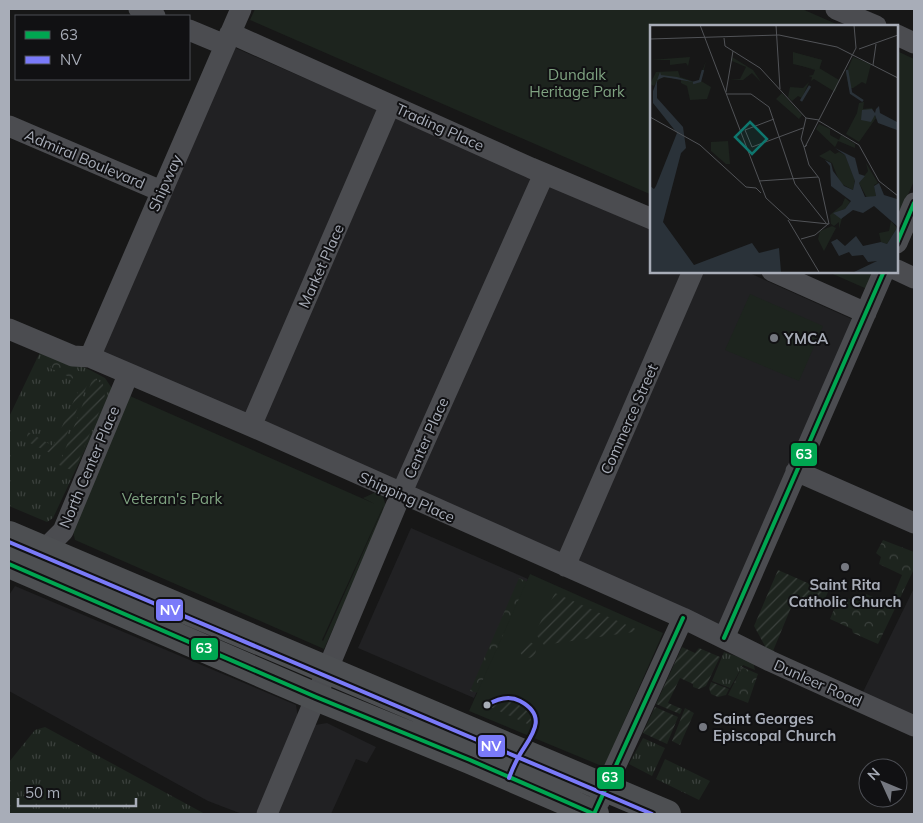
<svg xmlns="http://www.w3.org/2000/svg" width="923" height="823" font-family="Mulish,sans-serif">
  <defs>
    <pattern id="grass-tufts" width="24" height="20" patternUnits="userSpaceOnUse" patternTransform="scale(1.25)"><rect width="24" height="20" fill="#1d241e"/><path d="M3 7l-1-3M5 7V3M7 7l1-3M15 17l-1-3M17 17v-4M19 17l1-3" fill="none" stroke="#3b413d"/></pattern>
    <pattern id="forest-crowns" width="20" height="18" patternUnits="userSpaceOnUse" patternTransform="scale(1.25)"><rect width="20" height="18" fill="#1d241e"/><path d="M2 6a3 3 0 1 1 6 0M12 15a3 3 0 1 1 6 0" fill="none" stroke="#3b413d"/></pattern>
    <pattern id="garden-furrows" width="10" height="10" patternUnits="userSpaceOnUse" patternTransform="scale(1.25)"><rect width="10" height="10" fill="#1d241e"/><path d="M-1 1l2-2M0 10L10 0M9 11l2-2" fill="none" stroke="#3b413d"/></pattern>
  </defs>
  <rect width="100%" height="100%" fill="#171717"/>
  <path fill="#212123" d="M 231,46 L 378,110 L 390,112 L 544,183 L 652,228 L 652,271 L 745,271 L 856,321 L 722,628 L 563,555 L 397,484 L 248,416 L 97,350 Z
    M 411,528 L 528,579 L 474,698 L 358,648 Z
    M 15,586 L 296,705 L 298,718 L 256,814 L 242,814 L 208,801 L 9,691 L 9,595 Z
    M 914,588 L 914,720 L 861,696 Z
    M 327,723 L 376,747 L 367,763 L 356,759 L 331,814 L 273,814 L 315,725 Z"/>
  <path fill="url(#grass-tufts)" d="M 41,350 L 90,370 L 105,378 L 113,390 L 53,518 L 47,522 L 9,506 L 9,417 Z
    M 724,652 L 753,662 L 755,670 L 743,665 L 730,688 L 712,681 Z
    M 45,727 L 205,814 L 9,814 L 9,762 L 35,730 Z
    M 643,738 L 665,748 L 652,776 L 629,764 Z
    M 665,759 L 710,781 L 699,800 L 656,779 Z"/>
  <path fill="url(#forest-crowns)" d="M 54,361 L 81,372 L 78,381 L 50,368 Z
    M 883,540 L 914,552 L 914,569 L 878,644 L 853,633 L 852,629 L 830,619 L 839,597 L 860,601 L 866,594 L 890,604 L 902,575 L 879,564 L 881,557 L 876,553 Z
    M 519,578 L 548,591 L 484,694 L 470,691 Z
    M 742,667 L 758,674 L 748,703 L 728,695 Z"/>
  <path fill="#1d241e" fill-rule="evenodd" d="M 255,9 L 802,9 L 841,26 L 652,26 L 652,195 L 250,20 Z
    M 897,51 L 914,59 L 914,181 L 897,220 Z
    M 826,271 L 874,271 L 867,289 Z
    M 750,294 L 823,326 L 799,381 L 725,350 Z
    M 130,396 L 375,504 L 363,498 L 376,492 L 381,492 L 387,508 L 324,649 L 75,540 L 73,532 ZM 383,507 L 383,508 L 323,641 L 322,640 Z
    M 530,574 L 663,633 L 604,767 L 469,711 Z"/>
  <path fill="url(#garden-furrows)" d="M 93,378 L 103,384 L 105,398 L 74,471 L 59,465 Z
    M 82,383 L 88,383 L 61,448 L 52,454 L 26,441 L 28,432 L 53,446 Z
    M 778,570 L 828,592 L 821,607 L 795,598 L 773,651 L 766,648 L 754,626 Z
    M 555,593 L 640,631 L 544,645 L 535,633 Z
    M520 650a8 8 0 1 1 16 0a8 8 0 1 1-16 0Z
    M 682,647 L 695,653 L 699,648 L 720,657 L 706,686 L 699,689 L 693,687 L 693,684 L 680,678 L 668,703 L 682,709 L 680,714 L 656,704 Z
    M 711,682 L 729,689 L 726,695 L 718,697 L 711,694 L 709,688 Z
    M 501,699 C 523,699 529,705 532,726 L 486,705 Z
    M 655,707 L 678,717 L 667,744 L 643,733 Z
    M 685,708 L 694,713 L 680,745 L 672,741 Z"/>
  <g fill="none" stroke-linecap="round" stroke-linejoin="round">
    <path stroke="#4b4c50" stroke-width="21" d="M 139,9 L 155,16
      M 836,9 L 876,26
      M 189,30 L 225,45
      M 230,33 L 531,168 L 652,219
      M 897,35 L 914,43
      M 9,126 L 161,191
      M 897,243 L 914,203
      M 897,270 L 914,278
      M 772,271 L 866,313
      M 9,329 L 73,356 L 90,357 L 251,426 L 683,618 L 770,661 L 914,726
      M 90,357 L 241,9
      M 251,426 L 390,105
      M 796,471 L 914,523
      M 32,557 L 44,550 L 63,531 L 128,375
      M 565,566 L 693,271
      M 724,638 L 884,271
      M 599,802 L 683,618
      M 267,814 L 401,494 L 544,174"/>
    <path stroke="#4d4f52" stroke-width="28" d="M 9,535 L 667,814
      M 9,564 L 316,697 L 470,760 L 595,814"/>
    <g stroke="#111113" stroke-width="8">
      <path id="bus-1" d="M 897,243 L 914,203
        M 9,564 L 316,697 L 470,760 L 594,814 L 683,618
        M 724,638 L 884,271"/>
    </g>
    <g stroke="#111113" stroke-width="8">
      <path id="bus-2" d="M 9,542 L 652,814
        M 487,705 C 497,699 509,695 520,701 C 550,717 530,737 519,756 C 515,763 512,770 509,778"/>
    </g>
    <use href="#bus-1" stroke="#00a651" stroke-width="4"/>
    <use href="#bus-2" stroke="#7a7af9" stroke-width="4"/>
  </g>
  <g fill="#757880" stroke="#111113" stroke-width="2">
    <circle cx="774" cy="338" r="5"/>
    <circle cx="845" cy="567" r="5"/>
    <circle cx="703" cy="727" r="5"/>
  </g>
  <circle fill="#a8adb8" stroke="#111113" stroke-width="2" cx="487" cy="705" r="4.5"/>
  <g text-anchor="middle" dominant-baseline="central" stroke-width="4" stroke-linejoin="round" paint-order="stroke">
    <g font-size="15" fill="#7fa381" stroke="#111113">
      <text x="577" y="74">Dundalk<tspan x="577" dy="17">Heritage Park</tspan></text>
      <text x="172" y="498">Veteran's Park</text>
    </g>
    <g font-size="15" fill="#a8adb8" stroke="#111113">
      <text transform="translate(440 127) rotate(24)">Trading Place</text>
      <text transform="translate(85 159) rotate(23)">Admiral Boulevard</text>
      <text transform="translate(165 183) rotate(-66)">Shipway</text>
      <text transform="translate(321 266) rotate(-66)">Market Place</text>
      <text transform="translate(629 419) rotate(-66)">Commerce Street</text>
      <text transform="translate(426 438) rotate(-66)">Center Place</text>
      <text transform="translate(89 467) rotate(-67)">North Center Place</text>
      <text transform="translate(407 497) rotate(24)">Shipping Place</text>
      <text transform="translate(818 683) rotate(24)">Dunleer Road</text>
    </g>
    <g font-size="15" font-weight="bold" fill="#a8adb8" stroke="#111113" text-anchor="start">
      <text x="784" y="338">YMCA</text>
      <text x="845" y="584" text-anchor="middle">Saint Rita<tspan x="845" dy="17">Catholic Church</tspan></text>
      <text x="713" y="718">Saint Georges<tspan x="713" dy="17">Episcopal Church</tspan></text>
    </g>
  </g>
  <g transform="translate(650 25)">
    <rect width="248" height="248" fill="#171717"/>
    <path d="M 143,27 L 172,35 L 169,43 L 189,55 L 185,67 L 164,54 L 161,56 L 162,52 L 158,51 L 163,50 L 165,45 L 143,38 ZM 159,57 L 152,73 L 148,71 L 142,76 L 138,72 L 140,62 L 153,63 Z" fill="#1d241e"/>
    <path d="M 40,32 L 38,41 L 36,38 L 20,40 L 20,35 L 0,35 ZM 82,32 L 103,45 L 111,57 L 102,48 L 93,55 L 79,55 L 90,54 L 96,42 L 82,36 ZM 169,99 L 180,104 L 180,110 L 189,115 L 191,110 L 205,119 L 205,123 L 188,116 L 185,122 L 166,104 Z" fill="#1d241e"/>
    <path d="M 145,28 L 172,35 L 169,45 L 143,39 ZM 203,32 L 221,39 L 216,59 L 212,57 L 203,63 L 199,63 L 196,48 ZM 56,36 L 51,56 L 61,62 L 57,74 L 40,75 L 37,61 L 31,58 L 31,54 L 11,52 L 4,61 L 0,59 L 6,47 L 28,46 L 30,52 L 45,57 L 49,55 ZM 132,68 L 152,90 L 149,94 L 126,74 ZM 214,77 L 213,84 L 222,83 L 226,93 L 209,117 L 196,109 L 207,88 L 209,78 ZM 78,116 L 80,139 L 76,139 L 61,126 L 61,117 ZM 180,125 L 185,129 L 189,127 L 195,130 L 205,155 L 203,165 L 190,158 L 182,138 L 169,131 ZM 216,138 L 228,158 L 224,160 L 226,171 L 217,173 L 209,158 L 218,146 ZM 195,173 L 200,177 L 195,184 L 184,188 L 192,193 L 189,204 L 189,197 L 184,201 L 181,199 L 180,190 L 192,180 ZM 241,196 L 247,203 L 237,219 L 231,217 L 229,208 L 239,206 ZM 182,201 L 186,203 L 174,226 L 168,214 L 170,206 Z" fill="#1d241e"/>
    <path d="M 10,47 L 11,50 L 27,52 L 43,57 L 14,52 L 7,55 L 7,73 L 33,102 L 36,123 L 31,128 L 13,197 L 44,240 L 102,218 L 109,228 L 129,223 L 131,247 L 0,247 L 0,161 L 4,164 L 6,161 L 27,108 L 3,78 L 3,66 ZM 229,81 L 230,88 L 247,97 L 247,105 L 228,98 L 225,90 L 221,97 L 211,95 L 212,85 L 222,84 L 225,88 L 226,84 L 218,82 L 226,84 ZM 185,123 L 205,133 L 209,149 L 215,151 L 209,158 L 215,172 L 226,171 L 224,161 L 229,158 L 234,170 L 247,174 L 247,201 L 224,181 L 213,188 L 203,185 L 191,194 L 183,188 L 195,184 L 201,176 L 181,161 L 180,141 L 175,135 L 181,138 L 183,146 L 194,161 L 203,165 L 205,156 L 195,130 ZM 247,203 L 247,247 L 204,247 L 227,236 L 218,237 L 213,230 L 202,231 L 199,227 L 189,231 L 181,217 L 187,214 L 195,221 L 206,211 L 213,221 L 231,217 L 237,219 Z" fill="#2a3239"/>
    <path fill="none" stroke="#2a3239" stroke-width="2.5" d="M 197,45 L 201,68 L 213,76M 43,58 L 50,56 L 53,45M 151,76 L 160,61"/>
    <path fill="none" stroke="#515357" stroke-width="1" d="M 50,0 L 116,173 L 140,195 L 179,199 L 169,153 L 159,140 L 154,122 L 157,120M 126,0 L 130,64M 74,13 L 75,21 L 110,43 L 156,93 L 169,95M 0,14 L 129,10 L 187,22 L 248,53M 209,24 L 248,10M 223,40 L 226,19M 76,67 L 83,26M 76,69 L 101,69 L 119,82 L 145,159 L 176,198M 0,92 L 50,120 L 96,162 L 106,163 L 111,168M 124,94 L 95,105 L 102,122 L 153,103M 169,96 L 209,120 L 229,156 L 248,171M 154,122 L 151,114 L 156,93M 155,122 L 206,23 L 204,0M 109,156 L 168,152M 138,195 L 169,247M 151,214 L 165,210 L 178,199"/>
    <path fill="#0f766e" fill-opacity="0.15" stroke="#0f766e" stroke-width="2.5" d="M 100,97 L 117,114 L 102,129 L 85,112 Z"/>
    <rect width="248" height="248" fill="none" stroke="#a8adb8" stroke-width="2.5"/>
  </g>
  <g stroke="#111113" stroke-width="2">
    <rect x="790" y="442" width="28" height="25" rx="5" fill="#00a651"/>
    <rect x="155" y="598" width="29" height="24" rx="5" fill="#7a7af9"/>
    <rect x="190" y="637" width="29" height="24" rx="5" fill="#00a651"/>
    <rect x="477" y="734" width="29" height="24" rx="5" fill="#7a7af9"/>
    <rect x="596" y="766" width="29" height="24" rx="5" fill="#00a651"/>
  </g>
  <g font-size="14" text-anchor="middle" font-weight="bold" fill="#fff">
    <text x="804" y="459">63</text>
    <text x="170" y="615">NV</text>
    <text x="204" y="653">63</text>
    <text x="491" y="751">NV</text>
    <text x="610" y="782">63</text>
  </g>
  <rect width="923" height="823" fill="none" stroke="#a8adb8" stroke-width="20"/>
  <rect x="15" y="15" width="175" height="65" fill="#111113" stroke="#4d4f55"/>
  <rect x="25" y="31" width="25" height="8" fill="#00a651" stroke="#4d4f55"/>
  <text x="60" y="40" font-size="15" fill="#a8adb8">63</text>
  <rect x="25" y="56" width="25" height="8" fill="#7a7af9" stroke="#4d4f55"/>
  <text x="60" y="65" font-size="15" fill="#a8adb8">NV</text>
  <g transform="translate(883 783) rotate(314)"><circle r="24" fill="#111113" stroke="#4d4f55"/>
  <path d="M0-4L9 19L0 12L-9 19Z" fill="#757880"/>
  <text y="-8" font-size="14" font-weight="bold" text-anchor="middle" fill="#a8adb8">N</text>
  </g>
  <path d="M18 798v8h118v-8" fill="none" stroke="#a8adb8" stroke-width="2.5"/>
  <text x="25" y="798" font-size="15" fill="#a8adb8" stroke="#111113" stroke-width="4" paint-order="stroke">50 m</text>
</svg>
